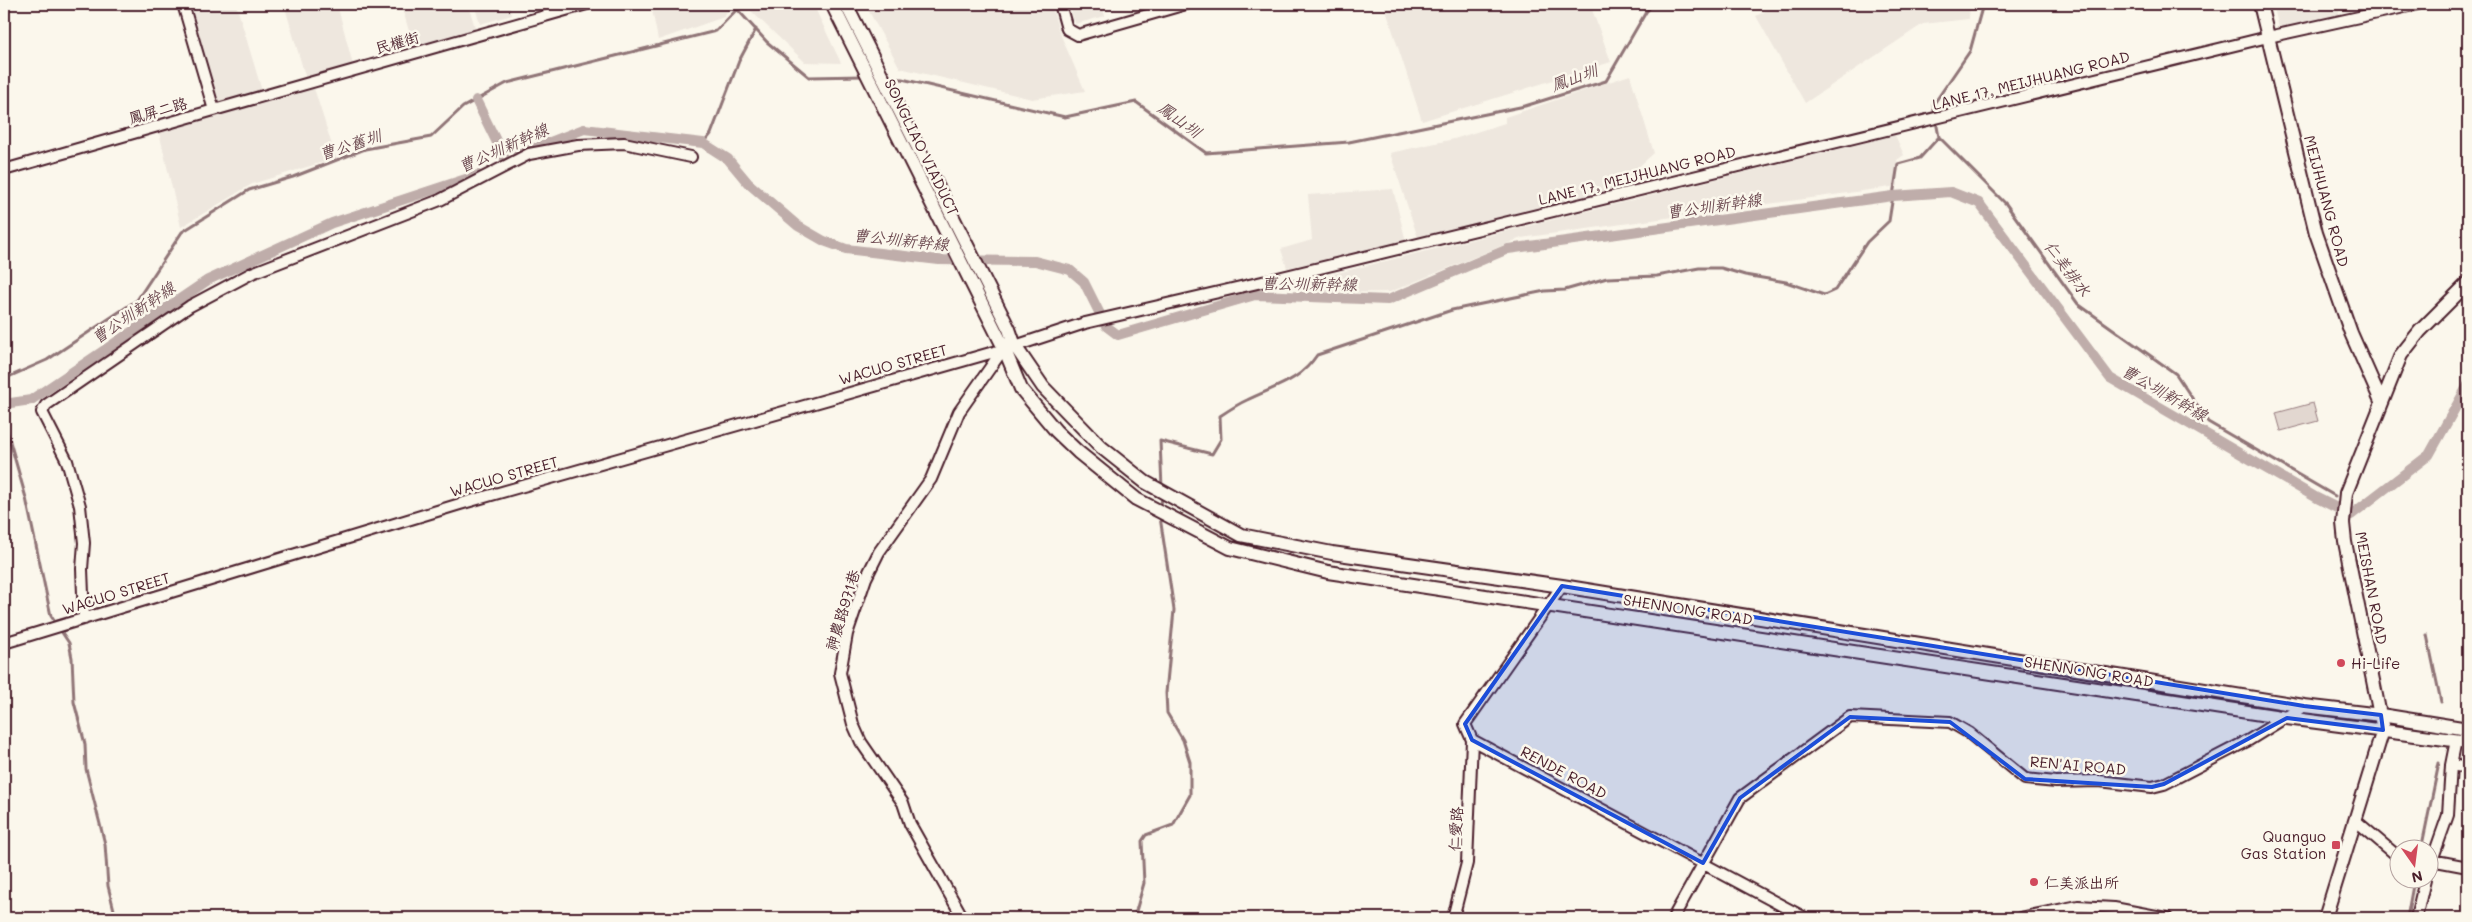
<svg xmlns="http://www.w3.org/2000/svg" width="2472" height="922" font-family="Mali,'LXGW WenKai TC',sans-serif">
  <rect width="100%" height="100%" fill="#fbf7ec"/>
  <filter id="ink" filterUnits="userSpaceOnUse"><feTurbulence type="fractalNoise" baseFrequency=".02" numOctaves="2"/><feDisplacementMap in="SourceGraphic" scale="10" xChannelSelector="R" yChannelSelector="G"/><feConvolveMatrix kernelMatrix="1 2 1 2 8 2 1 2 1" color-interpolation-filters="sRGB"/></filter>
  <g filter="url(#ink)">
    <path fill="#eee7de" d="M 186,4 L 236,4 L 262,91 L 222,102 L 213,97 Z
      M 284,4 L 337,4 L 353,65 L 306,79 Z
      M 401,4 L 468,4 L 476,31 L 414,48 Z
      M 474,4 L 509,4 L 512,15 L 480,24 Z
      M 651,4 L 733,4 L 724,17 L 658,40 Z
      M 758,4 L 813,4 L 841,63 L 805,62 L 751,11 Z
      M 865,4 L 1051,4 L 1059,31 L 1085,91 L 1032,99 L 900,68 Z
      M 1069,4 L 1102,4 L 1105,16 L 1075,24 Z
      M 1384,4 L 1590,4 L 1611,62 L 1422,121 Z
      M 1779,4 L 1970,4 L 1969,19 L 1923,24 L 1805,103 L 1756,16 Z
      M 2273,4 L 2337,4 L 2340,16 L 2279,28 Z
      M 1630,75 L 1654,153 L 1614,189 L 1418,238 L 1390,153 L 1454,139 L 1505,123 L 1505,117 Z
      M 314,88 L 336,158 L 252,184 L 181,227 L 159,132 Z
      M 1895,135 L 1904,155 L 1897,160 L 1898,186 L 1521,238 L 1390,292 L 1321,293 L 1321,277 Z
      M 1393,189 L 1406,242 L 1287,268 L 1281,249 L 1312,240 L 1308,195 Z"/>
    <path fill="#e2d7d0" stroke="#967b7e" d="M 2313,403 L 2318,421 L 2281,431 L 2276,413 Z"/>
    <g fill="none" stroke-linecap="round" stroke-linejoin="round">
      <path stroke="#907477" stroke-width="3" d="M 1983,4 L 1970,51 L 1933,105 L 1939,137 L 2006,204 L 2078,304 L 2176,374 L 2208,422 L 2335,496
        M 737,9 L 767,42 L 809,77 L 864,76
        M 887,78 L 902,79 L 1065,117 L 1136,102 L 1206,153 L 1349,142 L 1525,106 L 1606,81 L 1646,12 L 1653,4
        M 703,144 L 711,134 L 739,61 L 756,29
        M 4,379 L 47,360 L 137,300 L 182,232 L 249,190 L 293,177 L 365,149 L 431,137 L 463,107 L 507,83 L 716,31 L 742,4
        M 5,424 L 26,498 L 51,616 L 69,643 L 72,658 L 74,702 L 85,744 L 86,769 L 105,844 L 108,886 L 116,918
        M 1162,488 L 1160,441 L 1212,454 L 1221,439 L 1220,416 C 1229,410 1238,404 1247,400 C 1275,386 1299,382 1317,355 L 1452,310 L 1545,291 L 1565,290 L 1607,278 L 1657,276 L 1699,268 L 1721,268 L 1745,275 L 1786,282 L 1824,295 L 1835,290 L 1867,242 L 1889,221 L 1898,164 L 1920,158 L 1939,137
        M 1161,508 L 1162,494
        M 2427,635 L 2441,702
        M 2421,850 L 2439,763
        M 1134,918 L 1144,883 L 1142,841 L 1146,835 L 1173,825 L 1190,795 L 1190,762 L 1183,740 L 1167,713 L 1166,693 L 1174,610 L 1160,517
        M 2407,918 L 2414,880"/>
      <path stroke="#bfadaa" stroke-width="10" d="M 476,100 L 506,161
        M 517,155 L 584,129 L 703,143 L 728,159 L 748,183 L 798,226 L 824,241 L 846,249 L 939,260 L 1035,261 L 1070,270 L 1084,282 L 1106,326 L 1118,335 L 1255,295 L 1388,300 L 1508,249 L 1893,196 L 1951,192 L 1979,203 L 2110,378 L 2317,498 L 2351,515 L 2429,455 L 2468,385
        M 4,404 L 31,400 L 208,280 L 332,223 L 478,175"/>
      <g stroke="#4a1f2b" stroke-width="14">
        <path id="minor" d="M 1060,4 L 1067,29 L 1078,35 L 1186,4
          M 214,110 L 587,4
          M 4,170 L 214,110 L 183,4
          M 1562,586 L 1465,724 L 1472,740 L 1805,918
          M 84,619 L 82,569 L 84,543 L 80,506 L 67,461 L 42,412 L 46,405 L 190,306 L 252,273 L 440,200 L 529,154 L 578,145 L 624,143 L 691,157
          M 4,643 L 460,504 L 1015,346 L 1085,323 L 1262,282 L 2268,37 L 2418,4
          M 2451,765 L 2468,768
          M 2355,820 L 2395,854
          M 2431,860 L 2468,867
          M 2430,866 L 2448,815 L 2451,765 L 2456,740
          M 963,918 L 910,824 L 903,803 L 861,742 L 853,724 L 840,673 L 847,634 L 866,578 L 879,552 L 931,479 L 959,412 L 1004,348
          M 1453,918 L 1467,863 L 1472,740
          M 1673,918 L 1740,798 L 1850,717 L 1950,722 L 1969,733 L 2025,779 L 2056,782 L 2099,781 L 2152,787 L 2164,784 L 2249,740 L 2304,706
          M 2020,918 L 2078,906 L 2114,908 L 2167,918
          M 2416,918 L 2425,880"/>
      </g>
      <g stroke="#4a1f2b" stroke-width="16">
        <path id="tertiary" d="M 832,4 L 1004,348 L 1021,389 L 1056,431 L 1078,452 L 1136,499 L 1230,548 L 1328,572 L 2287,718 L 2468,742
          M 846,4 L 1009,329 L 1015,346 L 1043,387 L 1101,447 L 1145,482 L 1241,535 L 1332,553 L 1562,586 L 2304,706 L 2381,715 L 2468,729
          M 2260,4 L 2316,233 L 2351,333 L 2381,401
          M 2325,918 L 2383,730 L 2345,542 L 2343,523 L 2346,493 L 2401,355 L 2420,331 L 2468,283"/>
      </g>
      <use href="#minor" stroke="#fbf7ec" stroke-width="10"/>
      <use href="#tertiary" stroke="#fbf7ec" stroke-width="12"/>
    </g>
  </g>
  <path fill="#1d4ed8" fill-opacity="0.2" stroke="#1d4ed8" stroke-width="4" stroke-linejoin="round" d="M 1562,586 L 2304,706 L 2381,715 L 2383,730 L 2287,718 L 2164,784 L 2152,787 L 2025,779 L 1950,722 L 1850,717 L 1740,798 L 1703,863 L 1472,740 L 1465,724 Z"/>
  <g fill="#d1495b" stroke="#fbf7ec" stroke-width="2">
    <circle cx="2341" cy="663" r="5"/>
    <rect x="2331" y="840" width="10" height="10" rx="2.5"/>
    <circle cx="2034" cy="882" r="5"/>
  </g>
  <g text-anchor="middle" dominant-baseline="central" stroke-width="5" stroke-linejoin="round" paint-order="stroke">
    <g font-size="15" fill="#4a1f2b" stroke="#fbf7ec">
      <text transform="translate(397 42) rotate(-16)">民權街</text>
      <text transform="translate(2031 80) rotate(-14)">LANE 17, MEIJHUANG ROAD</text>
      <text transform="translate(158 110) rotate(-16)">鳳屏二路</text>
      <text transform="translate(922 147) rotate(64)">SONGLIAO VIADUCT</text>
      <text transform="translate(1637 175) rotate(-14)">LANE 17, MEIJHUANG ROAD</text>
      <text transform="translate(2327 201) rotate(75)">MEIJHUANG ROAD</text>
      <text transform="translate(893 364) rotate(-16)">WACUO STREET</text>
      <text transform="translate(504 476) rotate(-16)">WACUO STREET</text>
      <text transform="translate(2372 588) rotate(79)">MEISHAN ROAD</text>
      <text transform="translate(116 593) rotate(-17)">WACUO STREET</text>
      <text transform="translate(1688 609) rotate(9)">SHENNONG ROAD</text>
      <text transform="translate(842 610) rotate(-73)">神農路971巷</text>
      <text transform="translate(2089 671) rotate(9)">SHENNONG ROAD</text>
      <text transform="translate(2078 765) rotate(5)">REN'AI ROAD</text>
      <text transform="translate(1564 772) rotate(28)">RENDE ROAD</text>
      <text transform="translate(1455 829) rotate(-86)">仁愛路</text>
    </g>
    <g font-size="15" fill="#4a1f2b" stroke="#fbf7ec" text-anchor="start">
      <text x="2351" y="663">Hi-Life</text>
      <text x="2326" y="836" text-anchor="end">Quanguo<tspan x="2326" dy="17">Gas Station</tspan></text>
      <text x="2044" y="882">仁美派出所</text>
    </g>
    <g font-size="16" font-style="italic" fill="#6d4a51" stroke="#fbf7ec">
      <text transform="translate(1574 77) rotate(-20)">鳳山圳</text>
      <text transform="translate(1180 119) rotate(36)">鳳山圳</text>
      <text transform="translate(350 144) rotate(-18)">曹公舊圳</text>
      <text transform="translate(503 147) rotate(-24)">曹公圳新幹線</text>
      <text transform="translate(1714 205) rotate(-8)">曹公圳新幹線</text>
      <text transform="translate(901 239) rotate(6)">曹公圳新幹線</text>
      <text transform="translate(2068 268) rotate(53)">仁美排水</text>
      <text transform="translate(1309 283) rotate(1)">曹公圳新幹線</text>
      <text transform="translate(133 312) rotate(-34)">曹公圳新幹線</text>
      <text transform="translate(2165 392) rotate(30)">曹公圳新幹線</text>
    </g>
  </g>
  <rect width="2472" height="922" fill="none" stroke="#fbf7ec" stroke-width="20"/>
  <rect x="10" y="10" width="2452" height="902" fill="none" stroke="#4a1f2b" stroke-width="2" filter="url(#ink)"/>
  <g transform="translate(2414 864) rotate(166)"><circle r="24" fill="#fbf7ec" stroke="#b4a19f"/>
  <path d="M0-4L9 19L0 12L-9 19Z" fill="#d1495b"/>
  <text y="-8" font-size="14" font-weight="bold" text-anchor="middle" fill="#4a1f2b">N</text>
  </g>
</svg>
